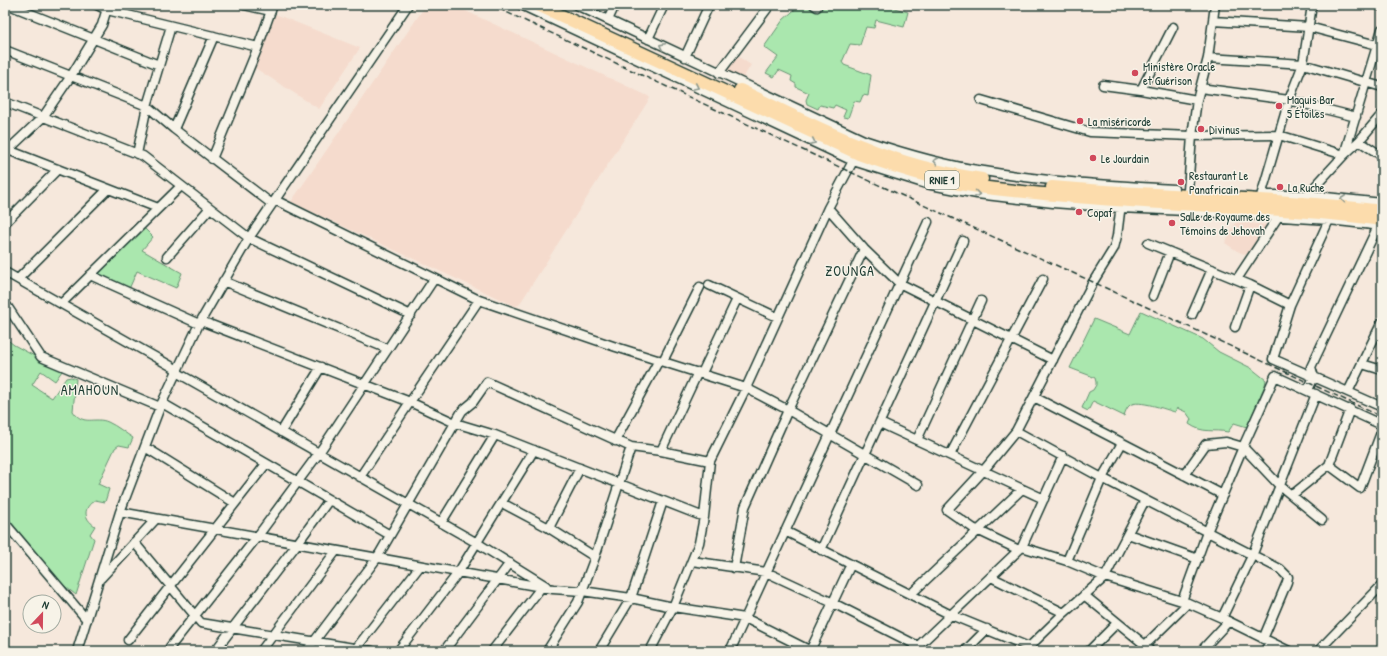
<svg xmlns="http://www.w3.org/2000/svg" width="1387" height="656" font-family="'Patrick Hand',sans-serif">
  <rect width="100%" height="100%" fill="#f6e8dc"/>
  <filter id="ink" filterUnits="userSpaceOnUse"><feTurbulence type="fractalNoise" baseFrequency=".025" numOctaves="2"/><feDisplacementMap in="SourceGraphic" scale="8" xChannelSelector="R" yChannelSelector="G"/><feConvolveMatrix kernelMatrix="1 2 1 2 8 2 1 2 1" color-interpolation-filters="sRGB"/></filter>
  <g filter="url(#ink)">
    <path fill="#f5dbcd" d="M 426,5 L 453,5 L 648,96 L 650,98 L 519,305 L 515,306 L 291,202 Z
      M 275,14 L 360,48 L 319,109 L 255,68 Z
      M 736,55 L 751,65 L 742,80 L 724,72 Z
      M 1236,222 L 1268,225 L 1246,255 L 1237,251 L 1225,243 Z"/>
    <path fill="#aae7ae" stroke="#649271" d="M 800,5 L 806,5 L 818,12 L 823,5 L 885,5 L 908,12 L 904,27 L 876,20 L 874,28 L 866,27 L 860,45 L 850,44 L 842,62 L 844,65 L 871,75 L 868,96 L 863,95 L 860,102 L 854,101 L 848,118 L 843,117 L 846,110 L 835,105 L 833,108 L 820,105 L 818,109 L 807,104 L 806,100 L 809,93 L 796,87 L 796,84 L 791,81 L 792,76 L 779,70 L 774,77 L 766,73 L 778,57 L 764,47 L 783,20 Z
      M 144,228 L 153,237 L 142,250 L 182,273 L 176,288 L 137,271 L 129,289 L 97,275 Z
      M 1141,311 L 1203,339 L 1219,352 L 1251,368 L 1266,380 L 1265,385 L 1247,427 L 1234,423 L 1228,432 C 1213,429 1203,434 1189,424 L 1191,419 L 1186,412 L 1177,408 L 1175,412 C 1167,410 1138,399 1130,405 C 1127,407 1125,412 1124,416 L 1093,401 L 1088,411 L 1082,408 L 1089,392 L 1093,390 L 1096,385 L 1096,382 L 1095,378 L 1091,376 L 1070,368 L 1094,319 L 1130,334 Z
      M 5,338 L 14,345 L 62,371 L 55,381 L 41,371 L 32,385 L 52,398 L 66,378 L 71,377 L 76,379 L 73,411 C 83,427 95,416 108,422 C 117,426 125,433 133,438 L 129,447 L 119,445 L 115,448 L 98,484 L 109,489 L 105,502 L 95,500 C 83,508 83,518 95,526 L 90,534 L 94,539 L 76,595 L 62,584 L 5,515 Z"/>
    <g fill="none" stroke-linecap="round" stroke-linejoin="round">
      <g stroke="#1f3d34" stroke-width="11">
        <path id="minor" d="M 9,5 L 159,65
          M 97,5 L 107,10 L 258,47
          M 244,5 L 271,11
          M 521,5 L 853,161 L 926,184 L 977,194 L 1053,203 L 1120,208 L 1186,211 L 1329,220 L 1382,226
          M 576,5 L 864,140 C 903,153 943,165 984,171 C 1047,182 1110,185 1174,189
          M 814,5 L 817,7
          M 1377,5 L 1382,6
          M 608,20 L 615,5
          M 1213,21 L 1309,27 L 1377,45
          M 648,39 L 664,5
          M 5,50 L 147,106 L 174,129 L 272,204
          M 685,57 L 709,5
          M 1208,58 L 1303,64 L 1382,87
          M 719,73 L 770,5
          M 1103,85 L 1141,90 L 1197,100
          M 1200,88 L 1289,100 L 1356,117
          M 1141,90 L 1173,27
          M 981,100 L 1090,132 L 1192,136 L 1279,135 L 1344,155 L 1382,29
          M 5,102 L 143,156 L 249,238 L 411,315
          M 174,129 L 214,36
          M 1359,141 L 1382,156
          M 8,150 L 158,208
          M 5,153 L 43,117 L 71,76 L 102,25 L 108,5
          M 137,154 L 147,106 L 171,26
          M 212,159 L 258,47 L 273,5
          M 1188,190 L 1192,136 L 1197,100 L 1208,58 L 1215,5
          M 1267,195 L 1307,195 L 1382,203
          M 1307,195 L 1344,155 L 1359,141 L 1382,114
          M 1261,196 L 1289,100 L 1303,64 L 1312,5
          M 275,200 L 479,300 L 616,347 L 746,388 L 788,410 L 918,485
          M 828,208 L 864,249 L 899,283 L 1053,360
          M 1329,220 L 1290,305 L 1273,359 L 1382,407
          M 5,223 L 58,169
          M 1148,243 L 1250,285 L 1290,305
          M 167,257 L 210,208
          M 5,272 L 178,370
          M 90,275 L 199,324
          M 18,279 L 108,189
          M 1237,279 L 1278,217
          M 223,281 L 388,349
          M 709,285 L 777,317
          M 1153,296 L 1170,252
          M 5,303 L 41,357 L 160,407
          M 62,303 L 181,186
          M 1192,315 L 1212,269
          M 201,321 L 410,402 L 455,423 L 495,435 L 704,517
          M 1235,327 L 1250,285
          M 663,361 L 700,287
          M 1362,364 L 1382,370
          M 176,372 L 477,543 L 546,586
          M 702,373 L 737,299
          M 1308,390 L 1314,377 L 1311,367 L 1378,226
          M 1348,392 L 1382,322
          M 1034,397 L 1223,495
          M 162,403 L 390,535
          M 880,423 L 1044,499
          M 1016,431 L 1102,478 L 1280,569 L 1288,577 L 1287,582 L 1263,639
          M 281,432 L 321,367
          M 917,440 L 981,301
          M 615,441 L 659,360
          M 145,447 L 235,503
          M 661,451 L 698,372
          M 950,455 L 1043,279
          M 1329,465 L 1360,488 L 1382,430
          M 1184,475 L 1206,444 L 1226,442 L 1243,447 L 1279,485 L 1322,520
          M 360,477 L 410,402 L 479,300
          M 1292,495 L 1329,465 L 1350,409
          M 502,503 L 549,528 L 595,557
          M 120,512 L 553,589 L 582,591 L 631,598 L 673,607 L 745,618 L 811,651
          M 5,523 L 87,620
          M 441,523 L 495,435
          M 549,528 L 580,468
          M 785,531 L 951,615 L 1029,647
          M 1128,534 L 1198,559
          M 134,542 L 201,623 L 372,651
          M 1022,547 L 1067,561 L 1105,577 L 1188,603 L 1222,618 L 1289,651
          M 821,550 L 963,241
          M 1019,550 L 973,528 L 947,510 L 984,470 L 1016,431 L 1093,282 L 1114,248 L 1117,236 L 1121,204
          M 692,561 L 766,572 L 833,603 L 918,646
          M 1067,561 L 1102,478 L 1122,443
          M 734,568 L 745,507 L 788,410 L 864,249
          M 991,577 L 1064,613
          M 101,578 L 156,519
          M 911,594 L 1022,489
          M 1084,595 L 1145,645 L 1150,651
          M 1182,601 L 1207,532 L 1243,447 L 1275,376 L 1382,425
          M 1222,618 L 1252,556 L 1316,394
          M 128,640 L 266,464
          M 170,647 L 257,537 L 319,453 L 434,279
          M 77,651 L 120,512 L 160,407 L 199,324 L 249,238 L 408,5
          M 215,651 L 297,544 L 329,500
          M 261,651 L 336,551
          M 307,651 L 377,558 L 462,411 L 473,402 L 487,382 L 631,447 L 661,451 L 710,461
          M 354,651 L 420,566
          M 398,651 L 458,573 L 534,450
          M 444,651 L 510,563
          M 492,651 L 543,585
          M 547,651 L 578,602 L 595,557 L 631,447
          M 599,651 L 631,598 L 663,501
          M 650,651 L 673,607 L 699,543 L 704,517 L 710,461 L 746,388 L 828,208 L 853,161
          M 730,651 L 928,222
          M 810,651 L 851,564
          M 913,651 L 1022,547 L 1063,456
          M 965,651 L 987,629
          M 1025,651 L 1064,613 L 1105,577 L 1145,500
          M 1089,651 L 1117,623
          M 1139,651 L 1188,603
          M 1201,651 L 1228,622
          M 1264,651 L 1271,643
          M 1318,651 L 1382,585"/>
      </g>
      <g stroke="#1f3d34" stroke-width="15">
        <path id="highway" d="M 538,5 L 859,154 C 892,166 926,177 960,184 C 988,189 1016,191 1044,194 C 1157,206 1270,205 1382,220
          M 740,90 C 780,109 820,130 862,146 C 900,162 942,173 982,179
          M 1052,187 C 1162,197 1273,197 1382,211"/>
      </g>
      <use href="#minor" stroke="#f7f3e8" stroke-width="8"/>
      <use href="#highway" stroke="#fcdcac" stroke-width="12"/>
      <path stroke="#1f3d34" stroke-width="1.5" stroke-dasharray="6 3" stroke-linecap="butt" d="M 491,5 L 848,171 L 1093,282 L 1382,417"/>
    </g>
    <defs><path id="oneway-chevron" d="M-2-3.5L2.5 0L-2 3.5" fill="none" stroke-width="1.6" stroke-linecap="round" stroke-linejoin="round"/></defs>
    <g stroke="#8b988e">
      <use href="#oneway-chevron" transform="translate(662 46) rotate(-154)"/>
      <use href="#oneway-chevron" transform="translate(696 87) rotate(25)"/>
      <use href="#oneway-chevron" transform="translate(813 142) rotate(25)"/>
      <use href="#oneway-chevron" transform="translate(936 161) rotate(-168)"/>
      <use href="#oneway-chevron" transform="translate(977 194) rotate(8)"/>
      <use href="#oneway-chevron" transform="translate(1343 199) rotate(-174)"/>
    </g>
  </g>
  <g fill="#d1495b" stroke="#f7f3e8" stroke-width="1.5">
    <circle cx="1135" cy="73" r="4"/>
    <circle cx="1279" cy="106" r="4"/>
    <circle cx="1080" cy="121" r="4"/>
    <circle cx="1201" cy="129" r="4"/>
    <circle cx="1093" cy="158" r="4"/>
    <circle cx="1181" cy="182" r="4"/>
    <circle cx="1280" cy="187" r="4"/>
    <circle cx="1079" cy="212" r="4"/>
    <circle cx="1172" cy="223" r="4"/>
  </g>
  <g text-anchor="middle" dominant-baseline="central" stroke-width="3" stroke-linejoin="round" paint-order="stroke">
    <rect fill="#f7f3e8" stroke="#60746a" stroke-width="1" x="925" y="171" width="34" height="18" rx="3"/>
    <g font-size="11" font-weight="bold" fill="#1f3d34">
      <text x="942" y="180">RNIE 1</text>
    </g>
    <g font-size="12" fill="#1f3d34" stroke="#f7f3e8" text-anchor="start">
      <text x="1143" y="66">Ministère Oracle<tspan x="1143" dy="14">et Guérison</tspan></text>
      <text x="1287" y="99">Maquis Bar<tspan x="1287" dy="14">5 Étoiles</tspan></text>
      <text x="1088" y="121">La miséricorde</text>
      <text x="1209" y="129">Divinus</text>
      <text x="1101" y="158">Le Jourdain</text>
      <text x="1189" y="175">Restaurant Le<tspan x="1189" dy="14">Panafricain</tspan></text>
      <text x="1288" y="187">La Ruche</text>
      <text x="1087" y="212">Copaf</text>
      <text x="1180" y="216">Salle de Royaume des<tspan x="1180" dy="14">Témoins de Jehovah</tspan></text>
    </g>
    <g font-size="14" letter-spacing="1" fill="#1f3d34" stroke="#f7f3e8">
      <text x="850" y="270">ZOUNGA</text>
      <text x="90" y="389">AMAHOUN</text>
    </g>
  </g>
  <rect width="1387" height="656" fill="none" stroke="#f7f3e8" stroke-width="20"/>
  <rect x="10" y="10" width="1367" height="636" fill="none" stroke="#1f3d34" stroke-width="1.5" filter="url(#ink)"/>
  <g transform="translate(42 614) rotate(22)"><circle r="19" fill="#f7f3e8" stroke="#a1aaa0"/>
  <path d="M0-3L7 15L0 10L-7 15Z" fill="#d1495b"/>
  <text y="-6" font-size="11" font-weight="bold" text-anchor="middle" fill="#1f3d34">N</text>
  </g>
</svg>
